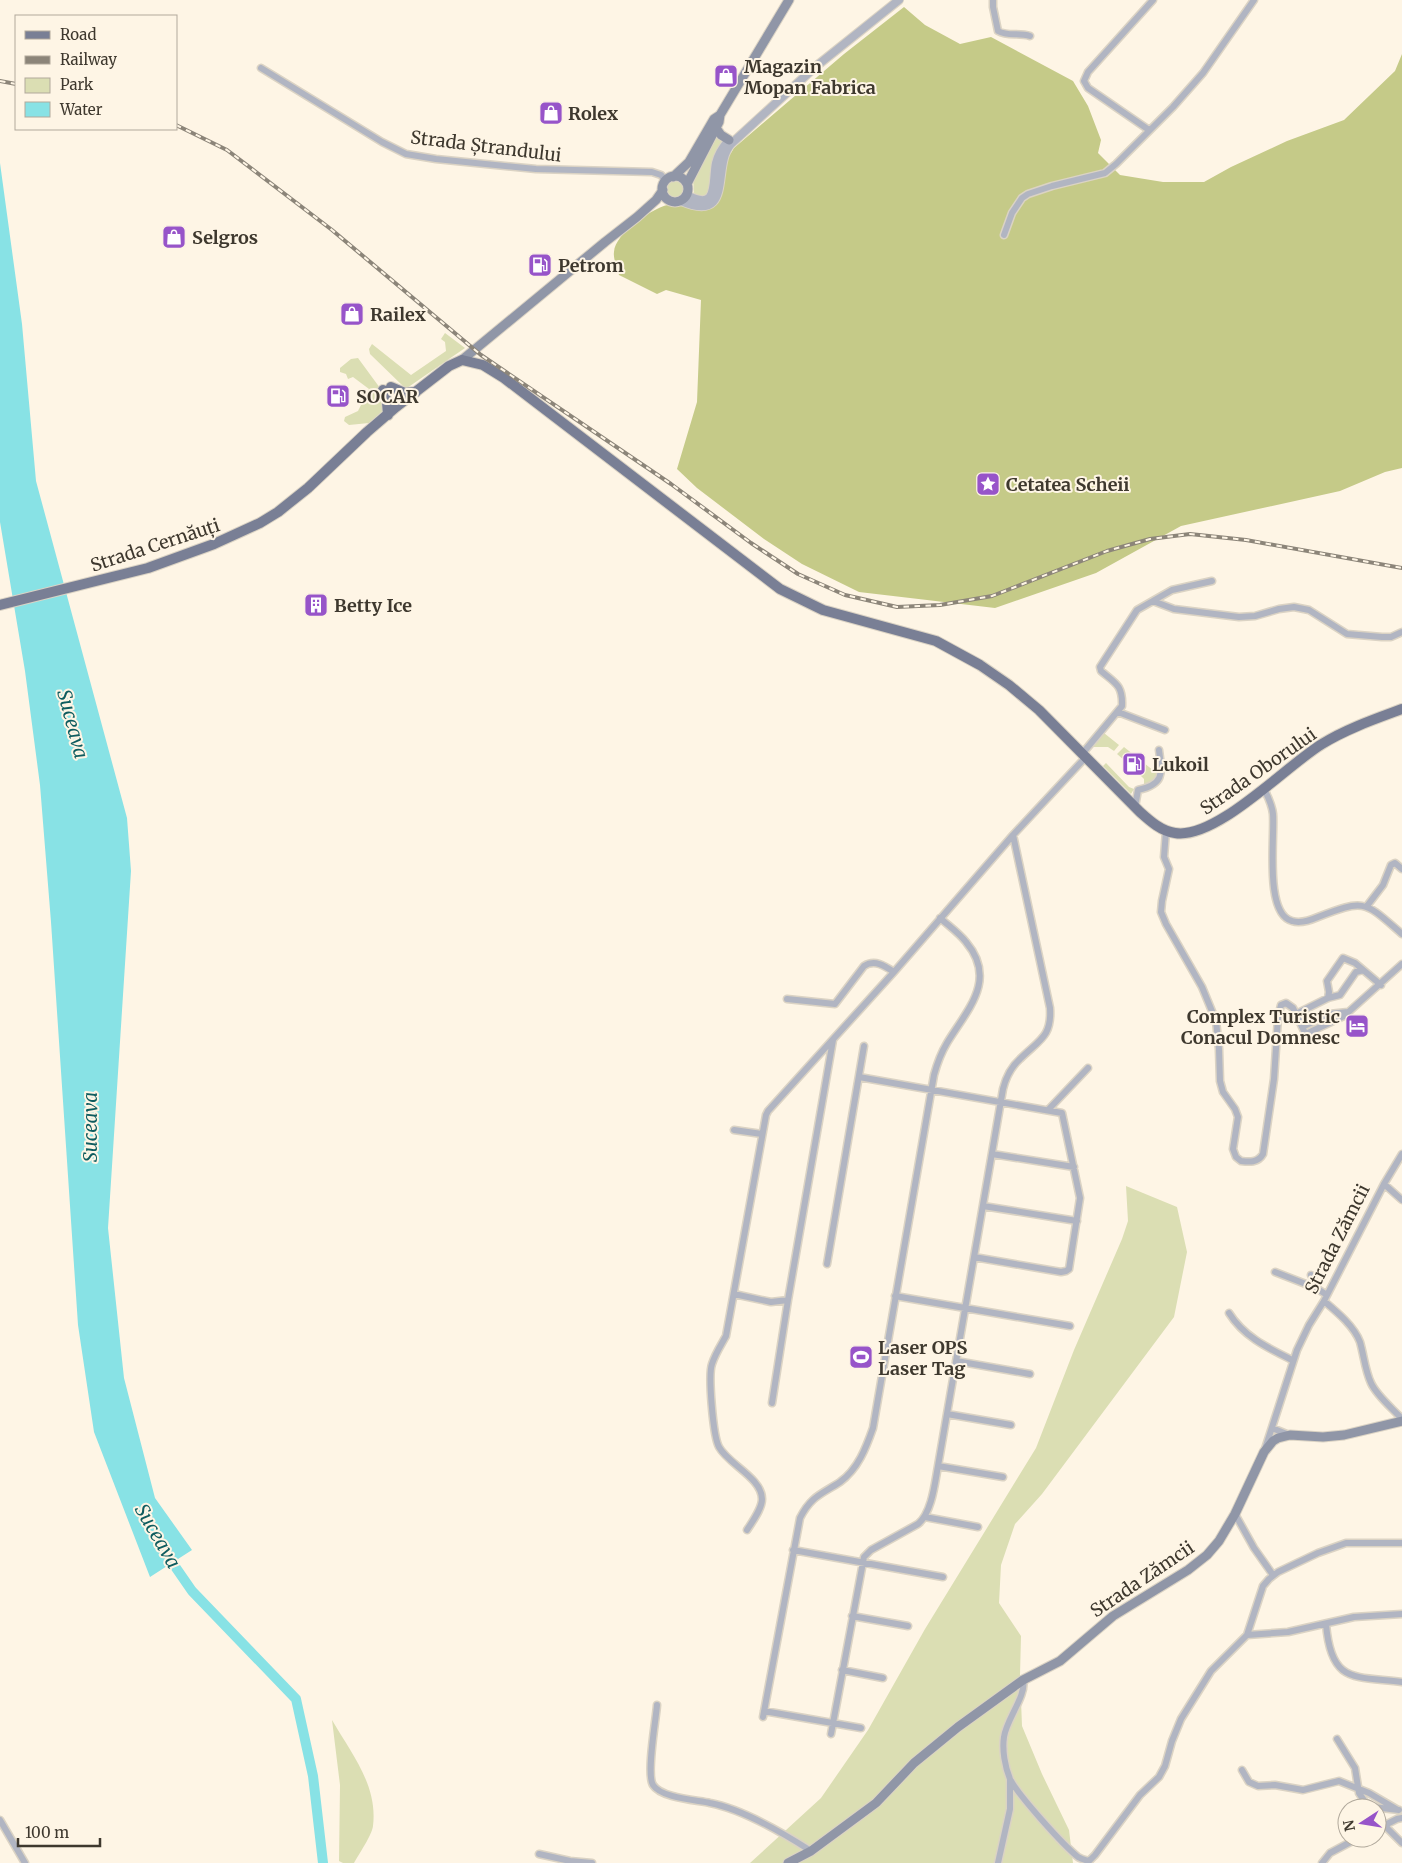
<svg xmlns="http://www.w3.org/2000/svg" width="1402" height="1863" font-family="Merriweather,serif">
  <rect width="100%" height="100%" fill="#fef5e5"/>
  <path fill="#dbdeb3" d="M 717,137 L 724,141 L 711,191 L 706,197 L 697,197 L 694,193 L 693,178 Z
    M663 189a12 12 0 1 1 24 0a12 12 0 1 1-24 0Z
    M 445,333 L 465,348 L 407,388 L 404,387 L 370,354 L 369,349 L 372,344 L 411,375 L 446,351 L 445,342 L 441,339 Z
    M 358,358 L 380,388 L 385,409 L 369,423 L 349,425 L 344,421 L 345,417 L 358,411 L 369,389 L 353,377 L 348,379 L 346,374 L 340,372 L 340,368 L 351,359 Z
    M 1104,733 L 1119,745 L 1114,751 L 1108,747 L 1093,747 Z
    M 1124,747 L 1159,775 L 1158,779 L 1144,787 L 1144,779 L 1140,775 L 1144,770 L 1142,768 L 1142,766 L 1132,756 L 1129,759 L 1127,757 L 1124,760 L 1117,754 Z
    M 1106,763 L 1129,787 L 1134,789 L 1131,794 L 1103,766 Z
    M 1126,1186 L 1177,1207 L 1187,1252 L 1174,1317 L 1042,1494 L 1015,1524 L 1001,1565 L 999,1603 L 1021,1636 L 1020,1675 L 1022,1726 L 1042,1774 L 1069,1830 L 1073,1863 L 750,1863 L 821,1798 L 868,1730 L 925,1629 L 1036,1448 L 1074,1350 L 1122,1239 L 1128,1221 Z
    M 332,1720 C 351,1753 378,1785 373,1826 C 372,1835 359,1854 354,1863 L 343,1863 L 339,1861 L 340,1785 Z"/>
  <path fill="#c5ca88" d="M 904,7 L 925,25 L 960,44 L 991,37 L 1073,81 L 1088,106 L 1101,140 L 1098,153 L 1120,175 L 1163,182 L 1204,182 L 1231,167 L 1287,141 L 1344,120 L 1395,71 L 1402,54 L 1402,468 L 1385,472 L 1340,491 L 1181,526 L 1096,573 L 995,608 L 859,592 L 802,564 L 764,539 L 697,488 L 677,469 L 697,402 L 701,300 L 666,290 L 657,294 L 619,275 C 617,268 613,258 614,252 C 615,233 654,206 672,204 C 681,203 690,206 699,207 L 725,168 L 728,158 L 734,148 L 844,54 Z"/>
  <path fill="#88e2e5" d="M 0,163 L 22,324 L 36,481 L 127,818 L 131,871 L 108,1228 L 124,1378 L 155,1498 L 192,1550 L 150,1577 L 94,1432 L 78,1325 L 51,922 L 40,785 L 25,671 L 0,522 Z"/>
  <g fill="none" stroke-linecap="round" stroke-linejoin="round">
    <path stroke="#88e2e5" stroke-width="10" d="M 165,1552 L 192,1591 L 296,1699 L 313,1776 L 323,1863"/>
    <g stroke="#dbd3c4" stroke-width="9">
      <path id="minor" d="M 993,0 L 993,7 L 998,31 C 1008,37 1019,32 1030,36
        M 261,68 L 382,142 L 406,154 L 436,159 L 536,169 L 652,172 L 661,175 L 666,181
        M 1149,130 L 1088,88 L 1084,81 L 1088,72 L 1153,0
        M 1004,235 L 1012,213 L 1022,198 L 1028,194 L 1052,186 L 1105,173 L 1116,164 L 1173,107 L 1203,73 L 1254,0
        M 1153,601 L 1174,609 L 1239,617 L 1255,616 L 1279,609 L 1294,607 L 1309,610 L 1347,634 L 1382,637 L 1391,637 L 1402,632
        M 1118,712 L 1165,730
        M 1082,754 L 1122,706 C 1123,685 1115,683 1101,671 L 1100,667 L 1137,610 L 1172,590 L 1212,581
        M 1264,789 C 1268,797 1272,804 1273,814 C 1275,836 1264,914 1292,921 C 1301,924 1311,920 1318,917 C 1366,898 1365,902 1402,934
        M 1135,807 L 1138,790 C 1165,784 1162,773 1159,750
        M 1166,831 L 1164,857 L 1169,869 L 1162,901 L 1161,912 L 1166,924 L 1202,987 L 1216,1021 L 1219,1049 L 1220,1081 L 1223,1092 L 1235,1109 L 1238,1117 L 1233,1149 L 1236,1157 L 1241,1161 C 1249,1162 1258,1163 1263,1154 L 1274,1079 L 1278,1017 L 1281,1005 L 1286,1003 L 1293,1008 L 1305,1033 L 1308,1033 L 1344,1016 L 1402,964
        M 1367,906 L 1383,885 L 1391,865 L 1395,863 L 1402,869
        M 1328,998 L 1329,992 L 1327,981 L 1343,958 L 1355,963 L 1381,985
        M 787,999 L 835,1004 L 864,966 C 875,959 885,966 894,972
        M 1296,1014 L 1328,998 L 1340,995 L 1356,972 L 1363,970
        M 1302,1027 L 1329,1014 L 1348,1012
        M 859,1077 L 1062,1113 L 1080,1198 L 1069,1269 L 1066,1271 L 1061,1272 L 974,1257
        M 1048,1110 L 1088,1068
        M 734,1130 L 762,1134
        M 992,1154 L 1074,1167
        M 1384,1184 L 1402,1200
        M 983,1206 L 1077,1221
        M 827,1264 L 864,1046
        M 1275,1272 L 1316,1288 L 1327,1295
        M 1311,1275 L 1319,1290
        M 734,1294 L 771,1302 L 788,1300
        M 895,1296 L 1070,1326
        M 1324,1301 C 1337,1312 1354,1326 1360,1342 C 1364,1356 1365,1370 1371,1383 C 1377,1396 1392,1408 1402,1419
        M 1229,1313 C 1244,1337 1268,1348 1292,1360
        M 956,1361 L 1030,1374
        M 772,1403 L 788,1300 L 833,1040
        M 947,1414 L 1011,1425
        M 1272,1428 L 1289,1435
        M 1265,1449 L 1297,1350 L 1309,1325 L 1324,1301 L 1384,1184 L 1402,1154
        M 938,1466 L 1003,1477
        M 1235,1514 L 1254,1548 L 1273,1575
        M 925,1517 L 978,1527
        M 747,1530 C 752,1522 762,1509 762,1499 C 762,1478 728,1464 719,1447 C 713,1436 708,1375 712,1364 C 715,1354 721,1345 726,1336 L 766,1115 L 768,1111 L 894,972 L 1013,835 L 1085,758
        M 793,1550 L 943,1577
        M 852,1616 L 908,1626
        M 1326,1624 C 1331,1684 1354,1676 1402,1682
        M 1247,1635 L 1288,1632 L 1354,1617 L 1402,1614
        M 842,1670 L 883,1678
        M 1023,1680 C 1027,1695 1006,1720 1004,1737 C 1002,1750 1005,1767 1010,1779 C 1018,1795 1063,1845 1078,1857 C 1081,1859 1085,1860 1089,1861 L 1095,1855 L 1140,1795 L 1159,1777 L 1165,1766 L 1172,1741 L 1181,1719 L 1211,1671 L 1247,1635 L 1263,1586 L 1269,1579 L 1278,1572 L 1318,1553 L 1346,1543 L 1402,1543
        M 657,1705 C 656,1720 646,1774 653,1785 C 661,1798 696,1800 710,1803 C 742,1809 783,1833 811,1851
        M 764,1711 L 861,1728
        M 763,1717 L 800,1518 C 811,1496 822,1494 840,1482 C 858,1469 866,1448 873,1428 L 934,1075 C 937,1064 941,1053 947,1043 C 967,1010 998,980 966,942 C 959,933 949,926 940,918
        M 831,1734 L 864,1557 L 871,1550 L 918,1524 C 932,1513 935,1482 938,1466 L 1003,1089 C 1006,1077 1011,1067 1020,1059 C 1039,1040 1052,1037 1050,1008 L 1013,835
        M 1337,1739 L 1355,1768 L 1359,1793 L 1365,1802 L 1373,1807 L 1399,1810
        M 1242,1770 L 1249,1782 L 1258,1786 L 1275,1785 L 1303,1790 L 1339,1781 L 1369,1793 L 1398,1810
        M 1377,1813 L 1388,1829 L 1402,1843
        M 0,1820 L 25,1863
        M 1377,1829 L 1397,1819 L 1402,1818
        M 539,1854 L 570,1861 L 592,1863
        M 998,1863 L 1010,1809 L 1010,1780
        M 1322,1863 L 1330,1853 L 1358,1838"/>
    </g>
    <g stroke="#dbd3c4" stroke-width="10">
      <path id="tertiary" d="M 687,195 C 719,212 712,183 716,163 C 718,154 722,148 728,141
        M 681,201 C 735,224 711,166 731,144 L 814,68 L 899,0"/>
    </g>
    <g stroke="#dbd3c4" stroke-width="11">
      <path id="secondary" d="M 716,128 L 721,135 L 729,140
        M662 189a13 13 0 1 1 26 0a13 13 0 1 1-26 0Z
        M 673,177 L 689,162 L 714,119 L 720,115
        M 687,184 L 719,122 L 720,115 L 789,0
        M 462,360 L 605,242 L 637,217 L 656,200 L 663,190
        M 788,1863 L 811,1851 L 876,1803 L 914,1763 L 958,1727 L 1023,1680 L 1060,1661 L 1113,1616 L 1188,1570 L 1207,1555 L 1219,1541 L 1235,1514 L 1264,1452 L 1273,1441 L 1278,1438 L 1290,1435 L 1323,1437 L 1344,1435 L 1402,1421"/>
    </g>
    <g stroke="#dbd3c4" stroke-width="12">
      <path id="primary" d="M 462,360 L 483,365 L 504,378 L 780,589 L 823,610 L 936,641 L 980,665 L 1009,685 L 1039,710 L 1140,812 C 1150,821 1161,831 1175,833 C 1216,840 1287,765 1322,744 C 1346,729 1375,719 1402,709
        M 391,387 L 405,393 L 416,392
        M 383,390 L 387,402 L 388,415
        M 0,605 L 148,568 L 214,544 L 260,523 L 278,512 L 308,488 L 367,432 L 396,407 L 449,366 L 462,360"/>
    </g>
    <use href="#minor" stroke="#b1b5c2" stroke-width="6"/>
    <use href="#tertiary" stroke="#b1b5c2" stroke-width="8"/>
    <use href="#secondary" stroke="#9096a7" stroke-width="9"/>
    <use href="#primary" stroke="#797f95" stroke-width="10"/>
    <g stroke="#8c8579" stroke-width="4">
      <path id="rail" d="M 0,81 L 16,84
        M 176,125 L 227,150 L 332,230 L 481,355 L 671,484 L 751,543 L 798,574 L 845,595 L 897,607 L 940,605 L 992,596 L 1107,551 L 1150,539 L 1190,534 L 1246,540 L 1402,568"/>
    </g>
    <use href="#rail" stroke="#fef5e5" stroke-width="2" stroke-dasharray="5.5" stroke-linecap="butt"/>
  </g>
  <defs>
    <g id="shop-square" transform="scale(1.25)"><rect x="-9" y="-9" width="18" height="18" rx="4" fill="#9754c9" stroke="#fef5e5"/><path d="M-5-2.5h2.3a2.7 3.5 0 0 1 5.4 0H5L5.5 6h-11ZM-1.5-2.5h3a1.5 2.3 0 0 0-3 0Z" fill="#fff"/></g>
    <g id="fuel-square" transform="scale(1.25)"><rect x="-9" y="-9" width="18" height="18" rx="4" fill="#9754c9" stroke="#fef5e5"/><path d="M-5.5-6h7V0h2V4h1.3V-2.5L3-4.5l.8-.8L6-3V5H2.5V1h-1V6h-7ZM-4.2-4.7v3.2H.2V-4.7Z" fill="#fff"/></g>
    <g id="sight-square" transform="scale(1.25)"><rect x="-9" y="-9" width="18" height="18" rx="4" fill="#9754c9" stroke="#fef5e5"/><path d="M0-6L1.8-2.2L6-1.7L2.9 1.2L3.7 5.4L0 3.3L-3.7 5.4L-2.9 1.2L-6-1.7L-1.8-2.2Z" fill="#fff"/></g>
    <g id="building-square" transform="scale(1.25)"><rect x="-9" y="-9" width="18" height="18" rx="4" fill="#9754c9" stroke="#fef5e5"/><path d="M-4-6H4V6H1V3H-1V6H-4ZM-2.5-4.3h1.7v1.8h-1.7ZM.8-4.3h1.7v1.8H.8ZM-2.5-1h1.7V.8h-1.7ZM.8-1h1.7V.8H.8Z" fill="#fff"/></g>
    <g id="hotel-square" transform="scale(1.25)"><rect x="-9" y="-9" width="18" height="18" rx="4" fill="#9754c9" stroke="#fef5e5"/><path d="M-6-4.5h1.5V1H6V5H4.5V3h-9V5H-6ZM-4 0a1.8 1.8 0 1 1 3.6 0ZM.5 0V-2.5h3Q6-2.5 6 0Z" fill="#fff"/></g>
    <g id="stadium-square" transform="scale(1.25)"><rect x="-9" y="-9" width="18" height="18" rx="4" fill="#9754c9" stroke="#fef5e5"/><path d="M0-5a6.5 5 0 1 0 0 10a6.5 5 0 1 0 0-10ZM-3.5-1.8h7v3.6h-7Z" fill="#fff"/></g>
  </defs>
  <g fill-rule="evenodd">
    <use href="#shop-square" x="726" y="76"/>
    <use href="#shop-square" x="551" y="113"/>
    <use href="#shop-square" x="174" y="237"/>
    <use href="#fuel-square" x="540" y="265"/>
    <use href="#shop-square" x="352" y="314"/>
    <use href="#fuel-square" x="338" y="396"/>
    <use href="#sight-square" x="988" y="484"/>
    <use href="#building-square" x="316" y="605"/>
    <use href="#fuel-square" x="1134" y="764"/>
    <use href="#hotel-square" x="1357" y="1026"/>
    <use href="#stadium-square" x="861" y="1357"/>
  </g>
  <g text-anchor="middle" dominant-baseline="central" stroke-width="4" stroke-linejoin="round" paint-order="stroke">
    <g font-size="18" font-weight="bold" fill="#3e382e" stroke="#fef5e5" text-anchor="start">
      <text x="744" y="66">Magazin<tspan x="744" dy="21">Mopan Fabrica</tspan></text>
      <text x="568" y="113">Rolex</text>
      <text x="192" y="237">Selgros</text>
      <text x="558" y="265">Petrom</text>
      <text x="370" y="314">Railex</text>
      <text x="356" y="396">SOCAR</text>
      <text x="1006" y="484">Cetatea Scheii</text>
      <text x="334" y="605">Betty Ice</text>
      <text x="1152" y="764">Lukoil</text>
      <text x="1340" y="1016" text-anchor="end">Complex Turistic<tspan x="1340" dy="21">Conacul Domnesc</tspan></text>
      <text x="878" y="1347">Laser OPS<tspan x="878" dy="21">Laser Tag</tspan></text>
    </g>
    <g font-size="18" fill="#3e382e" stroke="#fef5e5">
      <text transform="translate(486 146) rotate(7)">Strada Ștrandului</text>
      <text transform="translate(155 545) rotate(-18)">Strada Cernăuți</text>
      <text transform="translate(1258 771) rotate(-35)">Strada Oborului</text>
      <text transform="translate(1337 1239) rotate(-63)">Strada Zămcii</text>
      <text transform="translate(1142 1579) rotate(-34)">Strada Zămcii</text>
    </g>
    <g font-size="19" font-style="italic" fill="#0e5c5f" stroke="#fef5e5">
      <text transform="translate(73 724) rotate(75)">Suceava</text>
      <text transform="translate(90 1127) rotate(-90)">Suceava</text>
      <text transform="translate(158 1536) rotate(60)">Suceava</text>
    </g>
  </g>
  <rect x="15" y="15" width="162" height="115" fill="#fef5e5" stroke="#b1a99c"/>
  <rect x="25" y="31" width="25" height="8" fill="#797f95" stroke="#b1a99c"/>
  <text x="60" y="40" font-size="15" fill="#3e382e">Road</text>
  <rect x="25" y="56" width="25" height="8" fill="#8c8579" stroke="#b1a99c"/>
  <text x="60" y="65" font-size="15" fill="#3e382e">Railway</text>
  <rect x="25" y="78" width="25" height="15" fill="#dbdeb3" stroke="#b1a99c"/>
  <text x="60" y="90" font-size="15" fill="#3e382e">Park</text>
  <rect x="25" y="102" width="25" height="15" fill="#88e2e5" stroke="#b1a99c"/>
  <text x="60" y="115" font-size="15" fill="#3e382e">Water</text>
  <g transform="translate(1362 1823) rotate(258)"><circle r="24" fill="#fef5e5" stroke="#b1a99c"/>
  <path d="M0-4L9 19L0 12L-9 19Z" fill="#9754c9"/>
  <text y="-8" font-size="14" font-weight="bold" text-anchor="middle" fill="#3e382e">N</text>
  </g>
  <path d="M18 1838v8h82v-8" fill="none" stroke="#3e382e" stroke-width="2.5"/>
  <text x="25" y="1838" font-size="15" fill="#3e382e" stroke="#fef5e5" stroke-width="4" paint-order="stroke">100 m</text>
</svg>
